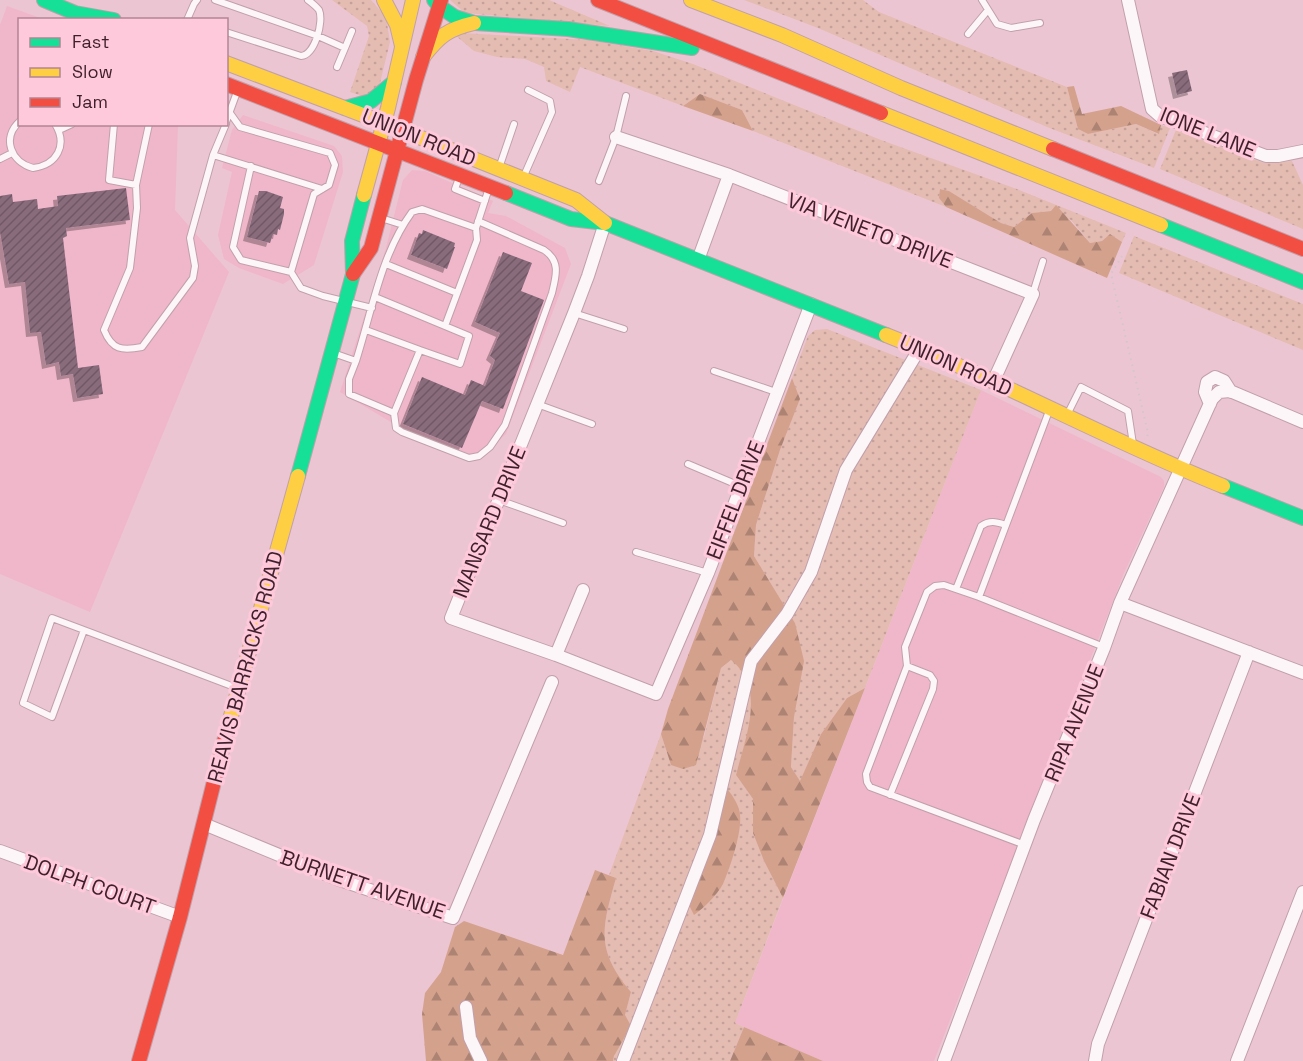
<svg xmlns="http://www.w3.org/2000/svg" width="1303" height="1061" font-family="'Space Grotesk',sans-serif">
  <defs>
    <pattern id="grass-dots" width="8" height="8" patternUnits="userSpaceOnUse" patternTransform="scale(1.5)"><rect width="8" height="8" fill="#e4bcb2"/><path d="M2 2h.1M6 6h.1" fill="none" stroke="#c5a199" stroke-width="1.8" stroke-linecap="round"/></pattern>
    <pattern id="forest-firs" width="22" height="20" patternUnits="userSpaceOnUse" patternTransform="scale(1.5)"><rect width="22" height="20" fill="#d4a18c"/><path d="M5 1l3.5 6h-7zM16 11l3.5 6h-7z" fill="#ad8373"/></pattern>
    <pattern id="building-hatch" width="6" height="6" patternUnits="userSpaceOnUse" patternTransform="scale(1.5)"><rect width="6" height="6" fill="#886c7b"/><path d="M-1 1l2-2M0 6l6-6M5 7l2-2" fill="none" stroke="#715865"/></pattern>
    <filter id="shadow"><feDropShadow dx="-4" dy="4" stdDeviation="0" flood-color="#0004"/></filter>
  </defs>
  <rect width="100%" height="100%" fill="#ecc5d2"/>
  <path fill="#f0b6ca" d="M 7,6 L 43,19 L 20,20 L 20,124 L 178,125 L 175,210 L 229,272 L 90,612 L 0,574 L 0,25 Z
    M 243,115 L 334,146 L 342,156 L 343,172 L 314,265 L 283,284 L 239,268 L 224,259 L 218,235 L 232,172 L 222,168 L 232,130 Z
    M 412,170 L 425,171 L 493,201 L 488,213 L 506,216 L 565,248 L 571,264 L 506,434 L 489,450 L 472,455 L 396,425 L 340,392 L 386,248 L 403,180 Z
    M 981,390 L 1161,477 L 1164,481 L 1164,487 L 1124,573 L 934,1061 L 823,1061 L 735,1023 Z"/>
  <path fill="url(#grass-dots)" d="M 332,0 L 371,0 L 386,17 L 390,42 L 380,83 L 375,90 L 362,96 L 350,92 L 369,36 L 367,26 Z
    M 450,0 L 549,0 L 610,26 L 465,13 Z
    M 744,0 L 863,0 L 879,12 L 1067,87 L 1078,129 L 1088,134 L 1136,124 L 1158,134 L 1161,125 L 1170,128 L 1154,168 L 1047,127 L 818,28 Z
    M 462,33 L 588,40 L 653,51 L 693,64 L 881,140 L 1014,188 L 1126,233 L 1122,242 L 1110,234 L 1102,241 L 1090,243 L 1071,220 L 1051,211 L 1032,213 L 1014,227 L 1001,223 L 949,191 L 941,189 L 939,198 L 946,207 L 753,131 L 742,110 L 700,94 L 683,106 L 580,67 L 570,92 L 546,81 L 544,67 L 525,59 L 497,57 L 474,51 L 455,35 Z
    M 1176,130 L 1264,163 L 1292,161 L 1303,185 L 1303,229 L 1160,169 Z
    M 1134,236 L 1303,304 L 1303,350 L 1119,273 Z
    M 827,329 L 981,390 L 865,688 L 847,698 L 821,734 L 800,782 L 791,767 L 794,717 L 795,623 L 754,556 L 756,525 L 780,450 L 800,399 L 792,378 L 808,336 L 815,330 Z
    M 731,660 C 734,662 740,665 742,669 C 764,699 744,743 736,775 L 753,799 L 753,833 L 764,861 L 783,898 L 735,1023 L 744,1027 L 730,1061 L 613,1061 L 631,992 C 595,949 602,928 616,878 L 609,875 L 661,734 L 671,765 L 704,737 L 721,668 Z"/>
  <path fill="url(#forest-firs)" d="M 1074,86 L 1082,114 L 1121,106 L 1161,125 L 1159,134 L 1136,124 L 1088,134 L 1078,129 L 1067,87 Z
    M 700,94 L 742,110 L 753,131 L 683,106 Z
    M 940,189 L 949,191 L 1001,223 L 1014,227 L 1032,213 L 1051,211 L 1056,205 L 1090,243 L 1102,241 L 1110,234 L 1122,242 L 1107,278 L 946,207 L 939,198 Z
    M 792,378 L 800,399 L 780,450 L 756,525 L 754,556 L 795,623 L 804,661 L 794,717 L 791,767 L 800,781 L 821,734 L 847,698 L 865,688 L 783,898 L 764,861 L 753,833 L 753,799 L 736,775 C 745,738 767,688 731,660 L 721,668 L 696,765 L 683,769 L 671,765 L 661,734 L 668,709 Z
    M 728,790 C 733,796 740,807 740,815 C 742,833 730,868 723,884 C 717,895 704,908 694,915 L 686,899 L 684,885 L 698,858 L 721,796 Z
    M 595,870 L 616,878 C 602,928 595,949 631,992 L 625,1015 L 631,1026 L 614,1056 L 613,1061 L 426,1061 L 422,1014 L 425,993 L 441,972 L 455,927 L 464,921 L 563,955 Z
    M 744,1027 L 823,1061 L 730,1061 Z"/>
  <path fill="url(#building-hatch)" filter="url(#shadow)" d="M 1187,70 L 1192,91 L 1177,95 L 1172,73 Z
    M 126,188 L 130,220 L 66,228 L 67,236 L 63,238 L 78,368 L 99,365 L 103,394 L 77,398 L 73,374 L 61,376 L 59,362 L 46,365 L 41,332 L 30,333 L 25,282 L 9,284 L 0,232 L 0,196 L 12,194 L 13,202 L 37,199 L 38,209 L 58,206 L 57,196 Z
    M 259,191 L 266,191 L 283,197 L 280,208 L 284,209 L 284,214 L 280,230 L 278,229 L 277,235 L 273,234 L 270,243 L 247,237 Z
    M 423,230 L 455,243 L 454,247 L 455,247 L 447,269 L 411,255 L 419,233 L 422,234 Z
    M 503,252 L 532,263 L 521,291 L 544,300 L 503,409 L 482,401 L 462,448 L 403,424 L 422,377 L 465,395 L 471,380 L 485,386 L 495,360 L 490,356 L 500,333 L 475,322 Z"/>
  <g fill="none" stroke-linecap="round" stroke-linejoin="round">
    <g stroke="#c1a0ab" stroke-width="8">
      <path id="lane" d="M 215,0 L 318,36 L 345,48 L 352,31
        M 982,0 L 997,24 L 1011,28 L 1040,23
        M 187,20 L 194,4 L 197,0
        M 226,32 L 301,56 C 315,55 324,21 319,10 C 316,6 312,3 308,0
        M 968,34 L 988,10
        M 337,67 L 345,48
        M 230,113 L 240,127 L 330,153 L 335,165 L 329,185 L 314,194 L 291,272 L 301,288 L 323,296 L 372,308
        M 20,121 C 1,138 11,162 33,168 C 57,165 68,145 55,124
        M 226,122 L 237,92
        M 114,124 L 109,180 L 136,185 L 149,124
        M 59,130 L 72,124
        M 213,155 L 322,189
        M 0,159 L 12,153
        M 251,166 L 233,247 L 241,260 L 291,272
        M 499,168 L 514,124
        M 459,178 L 455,189 L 485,201
        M 523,178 L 552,112 L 550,101 L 528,90
        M 599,181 L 616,137 L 626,96
        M 136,185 L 137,208 L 130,268 L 104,330 C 112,350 122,351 142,347 L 193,278 L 195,266 L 190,238 L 213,155 L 226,124
        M 381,218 L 403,225
        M 386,264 L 457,293
        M 1033,293 L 1043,261
        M 375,297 L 445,326 L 477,240 L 476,228 L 489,188
        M 574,313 L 624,329
        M 366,330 L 420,350
        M 336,354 L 356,361 C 372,311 381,254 412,212 L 422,209 L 476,228
        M 356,361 L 349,379 L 349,394 L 394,413 L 420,350 L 460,364 L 469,336 L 445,326
        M 714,371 L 776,392
        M 537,404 L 592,424
        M 394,413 L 396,428 L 402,432 L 469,458 L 479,456 L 490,447 L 505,425 L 552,293 C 556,276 561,261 544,250 L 478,221
        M 1067,415 L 1081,387 L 1128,411 L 1133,444
        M 688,464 L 740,486
        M 499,500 L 563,523
        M 636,552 L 708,573
        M 956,589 L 981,526 C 990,520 996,522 1006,525
        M 979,597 L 1104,647
        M 84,630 L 52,717 L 23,703 L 52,618 C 114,641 176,665 237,688
        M 907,666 L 905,647 L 927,592 L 935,586 L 944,585 L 979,597 L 1049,411
        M 890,795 L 933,689 L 934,681 L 930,675 L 907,666 L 866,774 L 867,782 L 870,787 L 1025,845"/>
    </g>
    <g stroke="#c1a0ab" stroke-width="14">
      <path id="street" d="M 1128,0 L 1152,109 L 1160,116 L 1266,156 L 1278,156 L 1303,151
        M 616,137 L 729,175 L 1033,294 L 994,380
        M 605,223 L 588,276 L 574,313 L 451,618 L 556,655 L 656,694 L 708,573 L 811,304
        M 698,260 L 729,175
        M 1210,404 L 1205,392 L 1207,382 L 1215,377 L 1224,381 L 1231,392
        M 1120,603 L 1303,673
        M 556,655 L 583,590
        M 204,824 L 337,879 L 453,918 L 552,682
        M 0,851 L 180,917
        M 466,1007 L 470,1038 L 481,1061
        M 623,1061 L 710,835 L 751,661 L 787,614 L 811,572 L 846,470 L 920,348
        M 944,1061 L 1034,820 L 1104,648 L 1120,603 L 1212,399 L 1219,392 L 1230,391 L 1303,422
        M 1095,1061 L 1098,1044 L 1249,652
        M 1237,1061 L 1303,892"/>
    </g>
    <g stroke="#c1a0ab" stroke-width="16">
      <path id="fast" d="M 44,0 L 75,13 L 114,20
        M 434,0 L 439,6 L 455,17 L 474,23 L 568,29 L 692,48
        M 345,108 L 371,101 L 394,82
        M 506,193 L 571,219 L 605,223 L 886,335
        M 1161,225 L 1303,282
        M 298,476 L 353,274 L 352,241 L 364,195
        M 1223,486 L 1303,518"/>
    </g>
    <g stroke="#c1a0ab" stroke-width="16">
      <path id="slow" d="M 384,0 L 397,25 L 402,46
        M 691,0 L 782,35 L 901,88 L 1053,149
        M 423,57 C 439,36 448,29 474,23
        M 226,63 L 384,123 L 576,200 L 605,223
        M 881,113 L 1161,225
        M 364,195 L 388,108 L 413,0
        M 886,335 C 1000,380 1108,440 1223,486
        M 226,734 L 298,476"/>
    </g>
    <g stroke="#c1a0ab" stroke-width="16">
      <path id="jam" d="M 598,0 L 881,113
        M 226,84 L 506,193
        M 1053,149 L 1303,249
        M 353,274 L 371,248 L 416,80 L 441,0
        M 139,1061 L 180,917 L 226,734"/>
    </g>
    <path stroke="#d2c7ca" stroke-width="2" stroke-dasharray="1.5 4.5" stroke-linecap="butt" d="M 1122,256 L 1111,274 L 1148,433 L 1147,438"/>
    <use href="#lane" stroke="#fcf6f8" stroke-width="6"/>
    <use href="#street" stroke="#fcf6f8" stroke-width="12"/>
    <use href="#fast" stroke="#16e098" stroke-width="14"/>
    <use href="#slow" stroke="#ffcf43" stroke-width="14"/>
    <use href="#jam" stroke="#f24e42" stroke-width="14"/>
  </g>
  <g text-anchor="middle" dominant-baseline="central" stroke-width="6" stroke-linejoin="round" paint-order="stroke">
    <g font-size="21" fill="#3f1f2b" stroke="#fec9da">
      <text transform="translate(1208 132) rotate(22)">IONE LANE</text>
      <text transform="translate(419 137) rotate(22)">UNION ROAD</text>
      <text transform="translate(870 230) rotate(21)">VIA VENETO DRIVE</text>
      <text transform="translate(956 365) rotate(24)">UNION ROAD</text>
      <text transform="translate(735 500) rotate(-69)">EIFFEL DRIVE</text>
      <text transform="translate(489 522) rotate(-68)">MANSARD DRIVE</text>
      <text transform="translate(245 667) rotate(-75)">REAVIS BARRACKS ROAD</text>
      <text transform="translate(1074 723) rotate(-68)">RIPA AVENUE</text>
      <text transform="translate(1170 856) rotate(-69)">FABIAN DRIVE</text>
      <text transform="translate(90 884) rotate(20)">DOLPH COURT</text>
      <text transform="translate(363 884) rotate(19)">BURNETT AVENUE</text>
    </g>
  </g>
  <rect x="18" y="18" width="210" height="108" fill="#fec9da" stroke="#b28594" stroke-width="1.5"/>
  <rect x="30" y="38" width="30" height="9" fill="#16e098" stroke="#b28594" stroke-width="1.5"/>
  <text x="72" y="48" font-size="18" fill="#3f1f2b">Fast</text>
  <rect x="30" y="68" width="30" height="9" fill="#ffcf43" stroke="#b28594" stroke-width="1.5"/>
  <text x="72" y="78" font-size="18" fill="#3f1f2b">Slow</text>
  <rect x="30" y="98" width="30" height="9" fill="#f24e42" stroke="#b28594" stroke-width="1.5"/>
  <text x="72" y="108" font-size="18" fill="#3f1f2b">Jam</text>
</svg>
